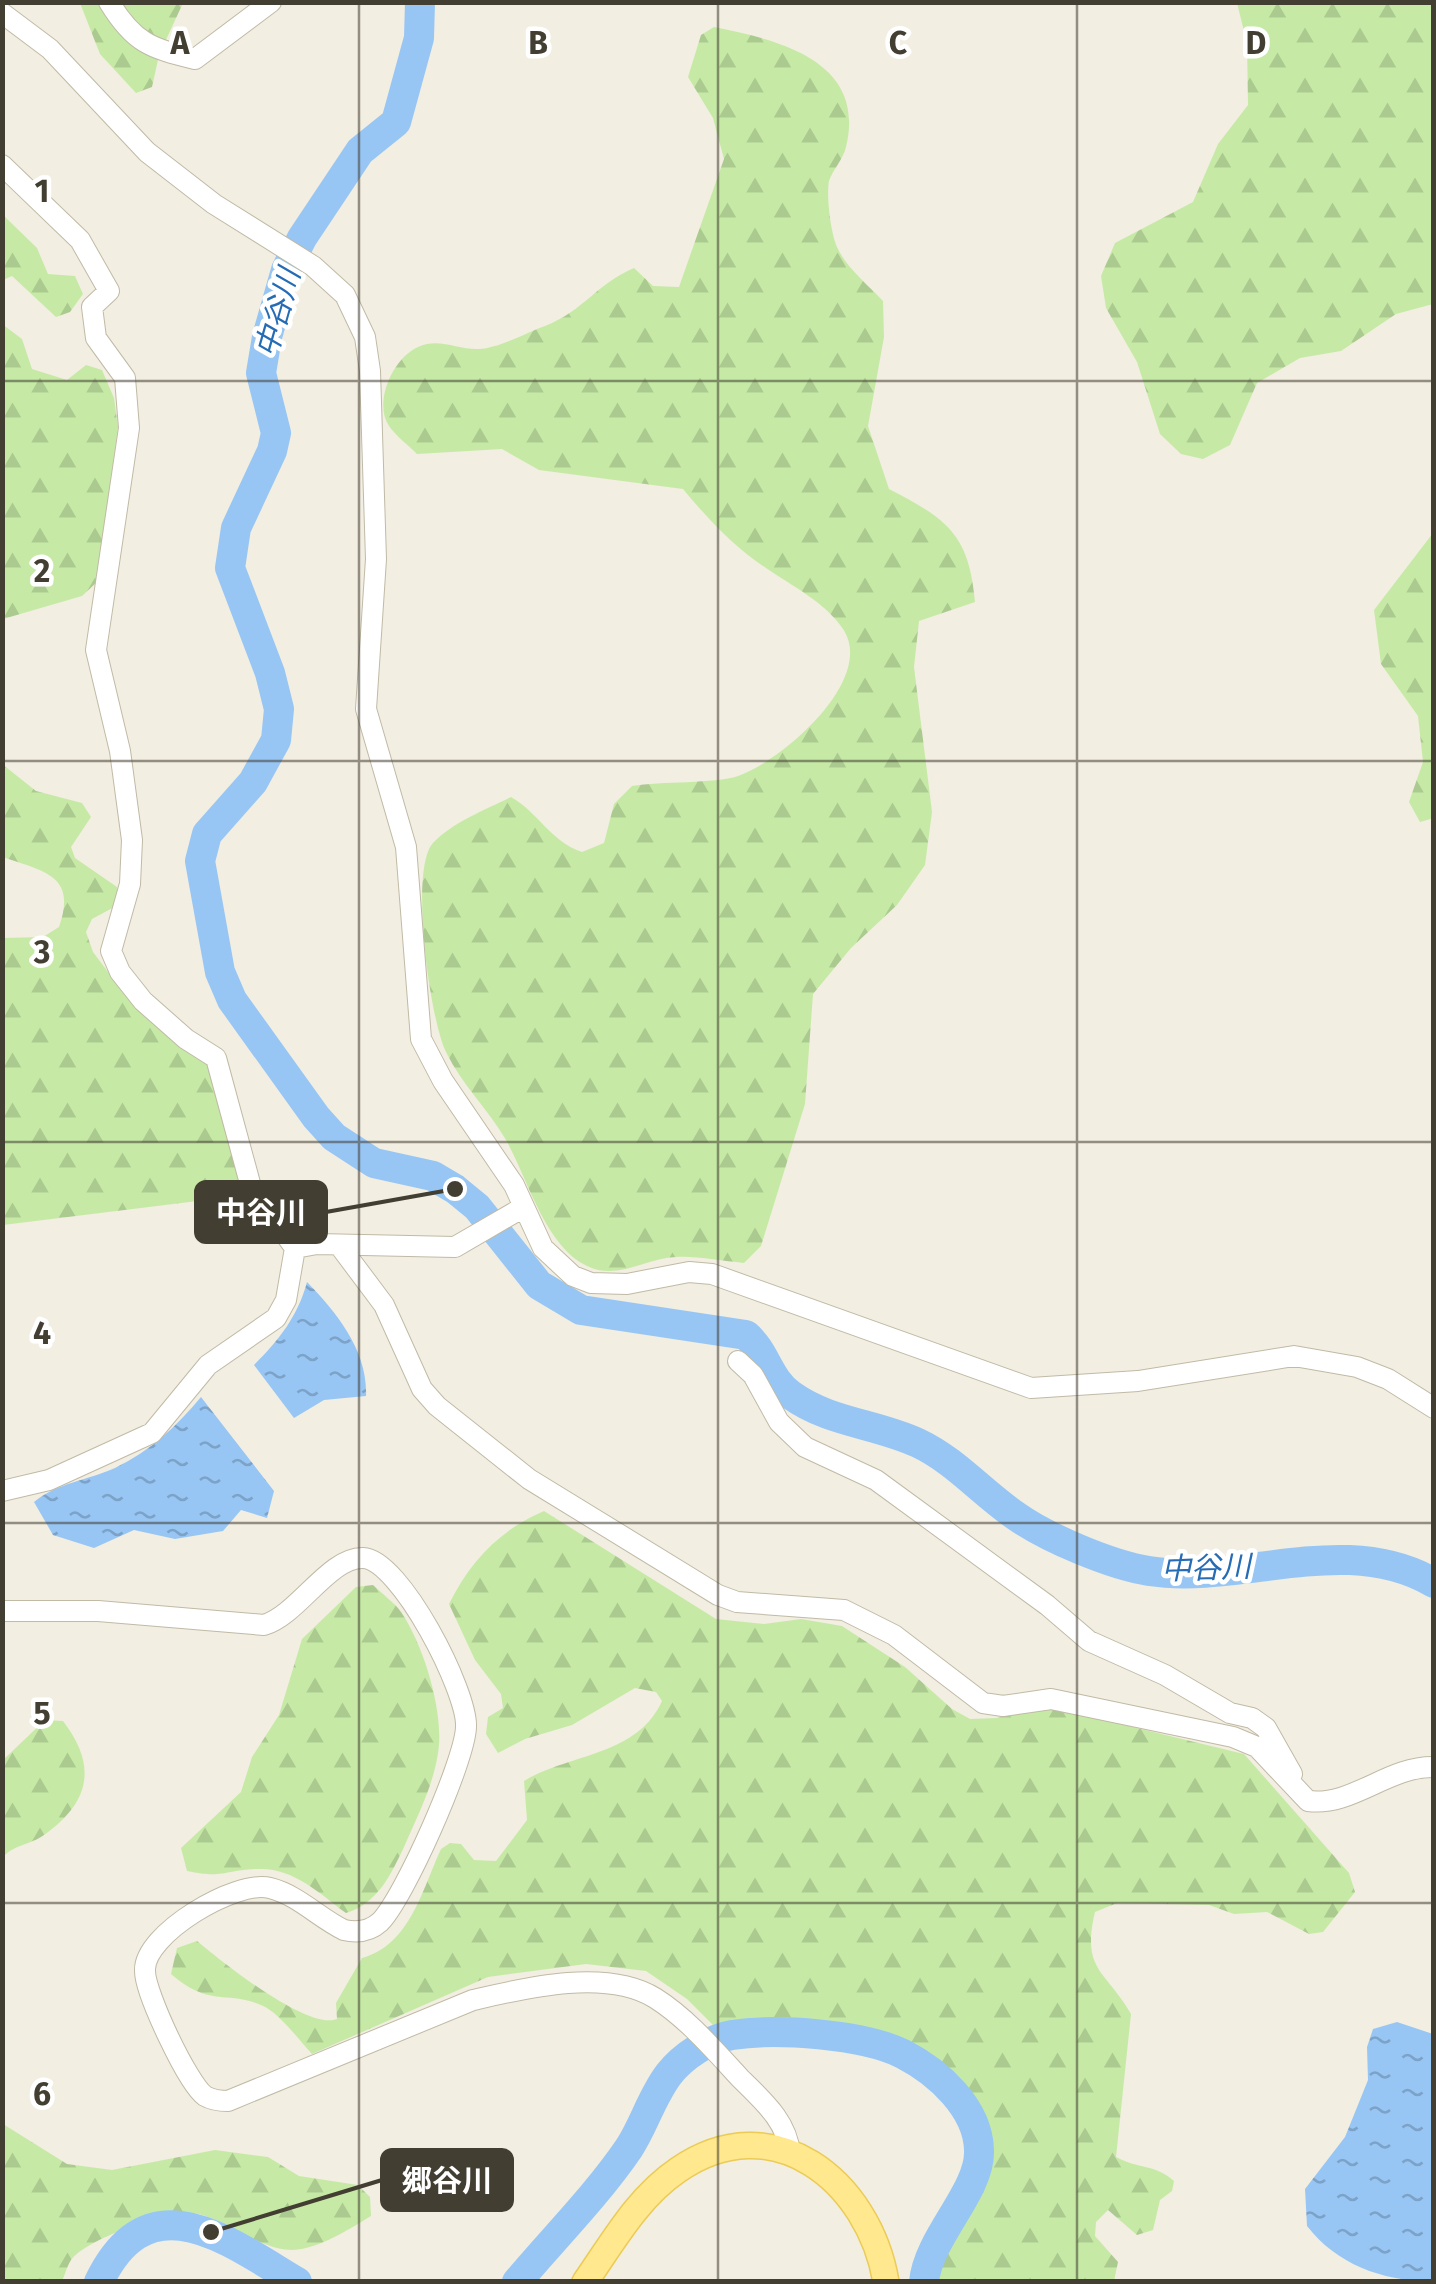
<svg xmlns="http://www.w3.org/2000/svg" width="1436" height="2284" font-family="'Fira Sans','Noto Sans JP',sans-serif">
  <defs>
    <pattern id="forest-firs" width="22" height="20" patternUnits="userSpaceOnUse" patternTransform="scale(2.5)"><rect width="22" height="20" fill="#c6eaa6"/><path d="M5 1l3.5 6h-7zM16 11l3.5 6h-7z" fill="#abca8f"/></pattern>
    <pattern id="water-ripples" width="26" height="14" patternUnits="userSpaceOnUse" patternTransform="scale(2.5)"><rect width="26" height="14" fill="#97c6f5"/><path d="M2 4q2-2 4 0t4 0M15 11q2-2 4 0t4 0" fill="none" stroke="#7da2c7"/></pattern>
  </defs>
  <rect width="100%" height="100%" fill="#f2eee1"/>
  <path fill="url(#forest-firs)" d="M 80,3 L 183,3 L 159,55 L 152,87 L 136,93 L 100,54 Z
    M 1237,3 L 1433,3 L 1433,304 L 1396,314 L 1341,351 L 1300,358 L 1257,383 L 1230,445 L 1203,459 L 1181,454 L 1160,434 L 1137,362 L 1106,308 L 1101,276 L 1115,243 L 1193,202 L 1218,144 L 1248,105 L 1247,43 Z
    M 714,27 C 779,40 867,61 846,147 C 843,160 833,169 829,181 C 826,196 831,236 838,249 C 847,268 869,286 883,301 L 884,337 L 868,426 L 889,489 C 947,519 969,534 975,602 L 919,621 L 914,667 L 932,812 L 925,865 L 897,905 L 851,948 L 813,994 L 805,1104 L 761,1246 L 744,1263 C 722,1261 698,1256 676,1257 C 646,1258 617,1281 587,1266 C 545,1246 528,1179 506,1140 C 488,1109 462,1085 446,1052 C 430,1020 409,869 433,843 C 453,822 485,810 511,797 C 539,813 550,841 582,852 L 604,843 L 614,804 L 632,786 C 661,781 714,784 738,776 C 780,762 877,680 843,629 C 825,602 792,586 766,568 C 733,546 708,519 683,489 L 539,470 L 502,449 L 417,454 C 408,445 396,436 389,426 C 373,402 393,358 418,347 C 439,337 458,350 479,349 C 499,348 526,333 545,326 C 585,310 595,285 634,268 L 653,286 L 679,287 L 724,159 L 713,118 L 688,77 L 701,35 Z
    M 2,214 L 37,248 L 48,274 L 75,276 L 83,294 L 70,312 L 56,317 L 12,276 L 3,280 Z
    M 2,324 L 22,339 L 32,369 L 67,380 L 86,365 L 102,370 L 114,398 L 118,427 L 97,582 L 82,596 L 3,619 Z
    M 1433,533 L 1434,818 L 1420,822 L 1409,802 L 1423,762 L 1418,716 L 1381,664 L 1374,610 Z
    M 2,764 L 36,791 L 82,803 L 91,817 L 71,847 L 75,858 L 117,887 L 118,905 L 92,919 L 86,932 L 93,952 L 114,980 L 207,1061 L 240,1177 L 240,1189 L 230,1197 L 3,1225 L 3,938 L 43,937 L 59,927 C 77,875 45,872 3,857 Z
    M 544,1511 L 716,1619 L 764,1624 L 801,1619 L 842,1626 L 905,1667 L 952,1709 L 970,1719 L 997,1718 L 1042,1705 L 1244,1754 L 1349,1873 L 1355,1892 L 1323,1932 L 1309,1934 L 1267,1912 L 1234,1914 L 1209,1905 L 1117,1903 L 1095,1912 C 1081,1971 1106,1970 1131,2014 L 1116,2157 C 1138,2169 1155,2164 1174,2181 L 1172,2191 L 1160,2200 L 1153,2230 L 1137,2235 L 1108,2210 L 1096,2222 L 1095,2236 L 1118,2262 L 1114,2281 L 914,2281 L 975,2159 L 972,2125 L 931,2074 L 852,2044 L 774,2037 L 728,2040 L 687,1999 L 646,1971 L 586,1964 L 488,1977 L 312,2054 C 299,2040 283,2018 267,2008 C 230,1988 212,2010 171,1974 L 177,1948 L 197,1941 C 221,1961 308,2031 337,2019 L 336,2003 L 362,1958 C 410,1945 422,1890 441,1849 L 450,1843 L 461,1844 L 474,1860 L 496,1861 L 527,1820 L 524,1781 C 571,1753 637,1756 662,1701 L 656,1692 L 635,1688 L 572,1725 L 525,1739 L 498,1753 L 486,1734 L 488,1717 L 503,1708 L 501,1694 L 475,1660 L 449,1604 C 471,1560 500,1530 544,1511 Z
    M 373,1585 C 382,1594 394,1602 401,1612 C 423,1644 442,1706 439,1745 C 436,1780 418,1815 404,1847 C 390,1876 378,1903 346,1913 C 319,1893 293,1867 257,1869 C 224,1870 224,1879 187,1871 L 181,1848 L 241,1792 L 252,1757 L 279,1715 L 302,1639 L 356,1587 Z
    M 45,1720 L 63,1721 C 97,1765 91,1802 44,1835 C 30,1845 15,1844 3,1857 L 3,1760 Z
    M 3,2124 L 67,2164 L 112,2170 L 215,2150 L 268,2157 L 299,2176 L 358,2185 L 370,2197 L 371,2216 C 349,2229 319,2249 293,2250 C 260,2250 231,2222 199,2214 C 174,2208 87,2238 71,2260 C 67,2266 65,2275 62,2281 L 3,2281 Z"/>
  <path fill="url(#water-ripples)" d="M 307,1282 C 337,1313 368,1351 366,1396 L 324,1400 L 294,1418 L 254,1365 C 279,1340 298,1316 307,1282 Z
    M 201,1397 L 274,1491 L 267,1518 L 241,1510 L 223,1531 L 175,1539 L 134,1530 L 94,1548 L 53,1535 L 34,1502 C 59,1482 86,1481 115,1468 C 150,1451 176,1427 201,1397 Z
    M 1397,2022 L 1433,2034 L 1433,2281 C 1385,2282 1337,2265 1307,2226 L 1305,2189 L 1345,2137 L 1368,2080 L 1367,2047 L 1373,2029 Z"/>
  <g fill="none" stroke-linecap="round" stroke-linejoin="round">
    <path stroke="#97c6f5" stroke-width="30" d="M 420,2 L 419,38 L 396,122 L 360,151 L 302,238 L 286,270 L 267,337 L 261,373 L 276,433 L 272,451 L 236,528 L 230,568 L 270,673 L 279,709 L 276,740 L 253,782 L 207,834 L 200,861 L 220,972 L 232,1000 L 316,1117 L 334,1137 L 374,1163 L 433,1176 L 455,1189 L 477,1207 L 539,1285 L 581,1310 L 746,1335 C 766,1352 769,1380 791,1395 C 830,1423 875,1423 918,1443 C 956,1461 982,1493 1016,1516 C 1047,1538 1111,1565 1149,1571 C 1243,1585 1345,1531 1434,1583
      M 99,2282 C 149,2178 228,2241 297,2282
      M 517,2282 C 554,2238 597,2195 629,2148 C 644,2125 652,2096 669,2074 C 683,2056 709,2039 732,2035 C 776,2028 863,2034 903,2054 C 938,2072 978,2108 979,2150 C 981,2191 928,2237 924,2282"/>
    <g stroke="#c0baa6" stroke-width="22">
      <path id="minor" d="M 109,2 C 134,43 150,48 195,59 L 271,2
        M 2,13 L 50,49 L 147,152 L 214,204 L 313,266 L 345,295 L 365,337 L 370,371 L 376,559 L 366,709 L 406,847 L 421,1039 L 443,1081 L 514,1185 L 543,1248 L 573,1276 L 591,1283 L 627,1284 L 689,1272 L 712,1274 L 1031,1388 L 1138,1381 L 1294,1356 L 1357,1367 L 1388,1379 L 1434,1408
        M 2,165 L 80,240 L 109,291 L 92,307 L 96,338 L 125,378 L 129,428 L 96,650 L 120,751 L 132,840 L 130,884 L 111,951 L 120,972 L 143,1001 L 186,1039 L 216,1058 L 251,1187 L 295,1248
        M 339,1245 L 384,1305 L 422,1389 L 437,1406 L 529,1479 L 718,1595 L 737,1602 L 844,1610 L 894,1635 L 983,1703 L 1003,1706 L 1051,1699 L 1233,1737 L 1257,1747 L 1308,1801 C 1352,1807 1388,1766 1434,1767
        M 738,1361 L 753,1375 L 779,1422 L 805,1447 L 876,1480 L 1047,1605 L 1089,1641 L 1165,1675 L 1230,1713 L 1252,1718 L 1266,1728 L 1292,1774
        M 2,1491 L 49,1480 L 152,1433 L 208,1365 L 276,1318 L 286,1300 L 295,1248 L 317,1244 L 455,1247 L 522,1208
        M 2,1611 L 98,1611 L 264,1625 C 298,1615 329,1557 363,1558 C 400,1559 468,1692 466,1727 C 465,1761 404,1898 380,1922 C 370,1931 357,1933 344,1930 C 319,1918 298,1895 270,1888 C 237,1879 143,1934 145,1971 C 145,1993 188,2084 205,2096 C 212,2100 220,2101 228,2101 L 473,2000 C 525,1988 606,1968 655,1998 C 687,2018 715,2051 740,2078 C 763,2101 787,2121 790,2153"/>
    </g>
    <g stroke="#ebcb56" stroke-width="28">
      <path id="major" d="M 585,2282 C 613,2242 637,2198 678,2170 C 773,2104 869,2181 886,2282"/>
    </g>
    <use href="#minor" stroke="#fff" stroke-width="20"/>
    <use href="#major" stroke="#ffe88d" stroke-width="25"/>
  </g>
  <path fill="none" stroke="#433e32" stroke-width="2.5" stroke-opacity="0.55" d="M 359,2 L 359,2282M 718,2 L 718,2282M 1077,2 L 1077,2282M 2,381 L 1434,381M 2,761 L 1434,761M 2,1142 L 1434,1142M 2,1523 L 1434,1523M 2,1903 L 1434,1903"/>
  <g text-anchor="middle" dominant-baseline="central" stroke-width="9" stroke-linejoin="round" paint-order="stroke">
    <g font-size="30" font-style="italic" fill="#256cb5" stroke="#fff">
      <text transform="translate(278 313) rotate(-74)">中谷川</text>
      <text transform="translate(1206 1568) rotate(-2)">中谷川</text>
    </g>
  </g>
  <g font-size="32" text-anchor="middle" font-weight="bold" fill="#433e32" stroke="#fff" stroke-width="9" stroke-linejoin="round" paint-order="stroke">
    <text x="180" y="54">A</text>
    <text x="538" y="54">B</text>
    <text x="898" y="54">C</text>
    <text x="1256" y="54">D</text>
    <text x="42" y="202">1</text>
    <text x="42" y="582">2</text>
    <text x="42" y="963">3</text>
    <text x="42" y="1344">4</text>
    <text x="42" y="1724">5</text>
    <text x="42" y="2105">6</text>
  </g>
  <path fill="none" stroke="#433e32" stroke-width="4" d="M455 1189L326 1212M211 2232L382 2180"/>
  <g fill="#433e32" stroke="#fff" stroke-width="4">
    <circle cx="455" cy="1189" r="10"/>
    <circle cx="211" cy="2232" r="10"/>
  </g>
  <g fill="#433e32" stroke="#433e32" stroke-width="4">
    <rect x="196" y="1182" width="130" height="60" rx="10"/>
    <rect x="382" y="2150" width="130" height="60" rx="10"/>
  </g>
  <g font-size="30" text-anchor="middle" font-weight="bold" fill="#fff">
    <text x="261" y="1223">中谷川</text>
    <text x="447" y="2191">郷谷川</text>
  </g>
  <rect width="1436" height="2284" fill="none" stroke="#433e32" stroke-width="10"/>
</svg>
